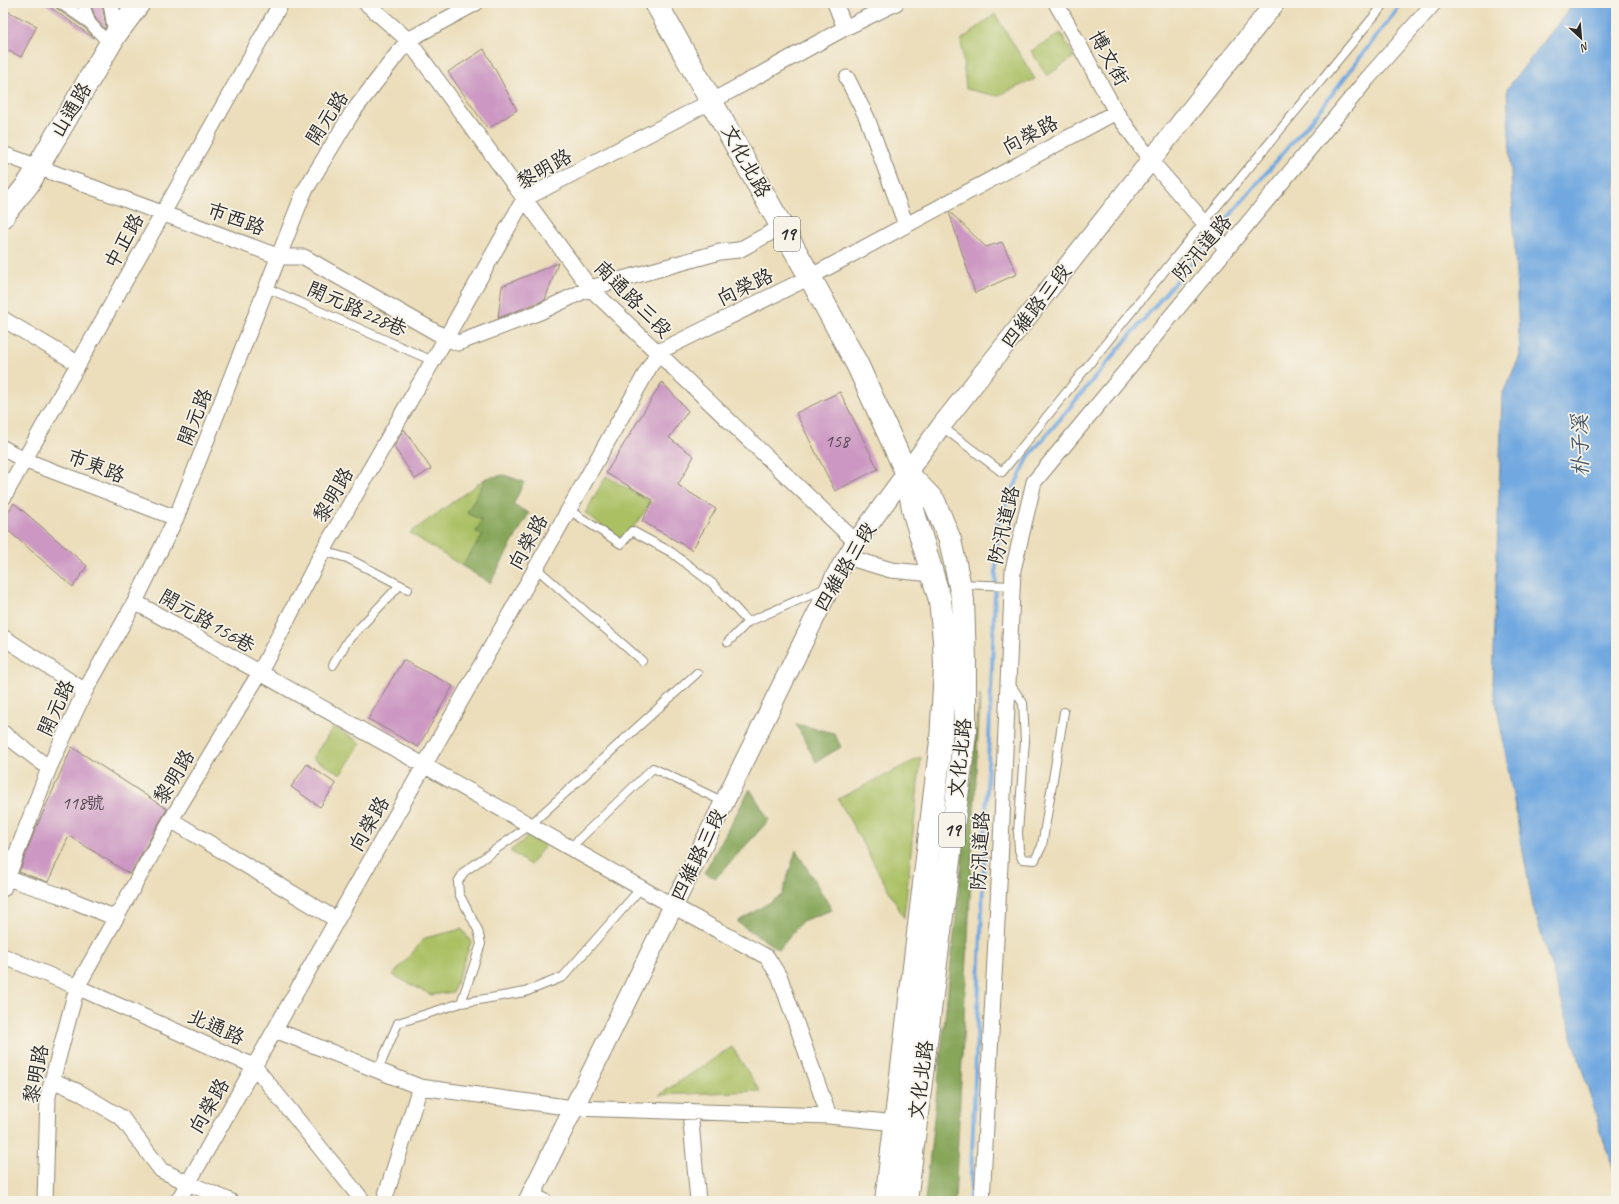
<svg xmlns="http://www.w3.org/2000/svg" width="1619" height="1204" font-family="Caveat,'LXGW WenKai TC',sans-serif">
  <rect width="100%" height="100%" fill="#f7f3e8"/>
  <filter id="ink" filterUnits="userSpaceOnUse"><feTurbulence type="fractalNoise" baseFrequency=".025" numOctaves="2"/><feDisplacementMap in="SourceGraphic" scale="8" xChannelSelector="R" yChannelSelector="G"/><feConvolveMatrix kernelMatrix="1 2 1 2 8 2 1 2 1" color-interpolation-filters="sRGB"/></filter>
  <filter id="wash" filterUnits="userSpaceOnUse"><feTurbulence type="fractalNoise" baseFrequency=".012" numOctaves="4" result="noise"/><feDisplacementMap in="SourceGraphic" scale="16" xChannelSelector="R" yChannelSelector="G"/><feGaussianBlur stdDeviation="0.9" result="paint"/><feColorMatrix in="noise" values="0 0 0 0 0 0 0 0 0 0 0 0 0 0 0 0 0 1.4 0 .05"/><feComposite in="paint" operator="in"/></filter>
  <g filter="url(#wash)">
    <rect width="100%" height="100%" fill="#ecdebb"/>
    <path fill="#aac064" stroke="#6a7648" d="M 995,14 L 1035,79 L 997,96 L 966,89 L 961,40 Z
      M 1061,33 L 1074,57 L 1047,76 L 1031,51 Z
      M 606,476 L 651,502 L 623,542 L 585,513 Z
      M 486,478 L 467,513 L 482,520 L 483,535 L 462,566 L 410,533 Z
      M 334,727 L 361,743 L 341,774 L 312,758 Z
      M 921,757 L 904,918 L 838,799 Z
      M 530,835 L 546,844 L 530,865 L 510,851 Z
      M 462,929 L 471,942 L 453,992 L 431,995 L 393,975 L 425,938 Z
      M 732,1047 L 760,1091 L 659,1095 Z"/>
    <path fill="#87a65a" stroke="#596842" d="M 504,475 L 524,482 L 513,505 L 529,513 L 490,583 L 462,566 L 483,535 L 476,532 L 482,520 L 467,513 L 486,478 Z
      M 980,695 L 955,1201 L 925,1201 Z
      M 796,724 L 834,733 L 841,747 L 816,762 Z
      M 750,789 L 769,820 L 716,878 L 704,873 Z
      M 796,850 L 832,910 L 802,921 L 779,950 L 737,922 L 782,895 Z"/>
    <path fill="#71a8e0" stroke="#4e6a86" d="M 1574,3 L 1616,3 L 1616,1181 L 1533,907 L 1493,684 L 1502,395 L 1520,356 L 1507,89 Z"/>
    <g fill="none" stroke-linecap="round" stroke-linejoin="round">
      <path stroke="#71a8e0" stroke-width="4" d="M 1216,232 L 1322,107 L 1402,3
        M 970,1201 L 998,521 L 1029,456 L 1212,238"/>
    </g>
    <g id="blocks">
      <path fill="#cc98c3" d="M 44,3 L 54,3 L 57,9 L 85,28 L 94,38 Z
        M 90,3 L 102,3 L 106,27 L 105,29 L 96,19 Z
        M 3,9 L 37,26 L 21,57 L 3,48 Z
        M 484,49 L 517,110 L 488,129 L 448,72 Z
        M 949,212 L 950,212 L 986,247 L 1002,242 L 1017,274 L 975,293 Z
        M 558,263 L 545,300 L 498,318 L 502,286 Z
        M 662,382 L 688,411 L 669,438 L 694,456 L 678,485 L 716,509 L 692,550 L 642,521 L 653,500 L 606,473 Z
        M 840,392 L 878,469 L 835,491 L 796,413 Z
        M 404,429 L 431,469 L 415,479 L 394,447 Z
        M 14,503 L 87,566 L 73,587 L 3,526 L 3,520 Z
        M 403,660 L 453,686 L 418,747 L 368,719 Z
        M 72,747 L 167,809 L 130,874 L 69,836 L 48,882 L 19,872 L 33,835 Z
        M 307,764 L 336,784 L 320,807 L 291,787 Z"/>
    </g>
  </g>
  <g filter="url(#ink)">
    <use href="#blocks" fill-opacity="0" stroke="#8c8473" stroke-width="1"/>
    <g fill="none" stroke-linecap="round" stroke-linejoin="round">
      <g stroke="#8c8473" stroke-width="10">
        <path id="service" d="M 267,288 L 433,361
          M 941,426 L 1002,472 L 1204,222 L 1385,3
          M 569,510 L 621,544 L 632,531 L 671,552 L 713,584 L 748,622
          M 323,551 L 347,558 L 408,589
          M 536,568 L 642,661
          M 960,584 L 1012,586
          M 728,642 L 748,622 L 826,588
          M 333,665 L 348,640 L 400,585
          M 1010,684 L 1023,703 L 1025,741 L 1018,832 L 1019,850 L 1022,859 L 1035,860 L 1042,846 L 1064,712
          M 570,848 L 653,768 L 724,802
          M 461,1003 L 481,944 L 478,930 L 459,894 L 458,882 L 464,872 L 530,825 L 697,673
          M 378,1070 L 398,1023 L 461,1003 L 525,992 L 563,977 L 641,888"/>
      </g>
      <g stroke="#8c8473" stroke-width="13">
        <path id="pedestrian" d="M 61,3 L 90,23 L 110,45
          M 83,3 L 90,23"/>
      </g>
      <g stroke="#8c8473" stroke-width="17">
        <path id="minor" d="M 111,3 L 116,34
          M 366,3 L 408,40 L 590,288 L 856,542
          M 835,3 L 845,28
          M 1056,3 L 1116,112 L 1151,161 L 1227,249
          M 847,78 L 867,118 L 906,225
          M 3,154 L 280,257 L 304,257 L 446,338 L 458,343 L 540,312 L 590,288 L 720,252 L 739,250 L 783,226
          M 3,319 L 79,364
          M 3,448 L 24,460 L 176,518
          M 3,498 L 281,3
          M 847,557 L 891,570 L 933,574
          M 135,602 L 673,906 L 767,957 L 780,978 L 829,1116
          M 3,637 L 85,691
          M 3,733 L 49,768
          M 171,820 L 337,920
          M 7,878 L 59,895 L 116,918
          M 3,889 L 49,768 L 85,691 L 135,602 L 176,518 L 304,192 L 352,113 L 408,40 L 476,3
          M 3,956 L 77,987 L 254,1066 L 363,1201
          M 275,1030 L 420,1087 L 573,1108 L 829,1116 L 905,1124
          M 52,1080 L 79,1092 L 122,1118 L 161,1170 L 188,1183 L 230,1201
          M 690,1111 L 698,1201
          M 531,1195 L 544,1201
          M 45,1201 L 48,1096 L 77,987 L 171,820 L 259,674 L 323,551 L 446,338 L 524,199 L 712,101 L 845,28 L 896,3
          M 178,1201 L 658,352 L 810,277 L 1116,112
          M 384,1201 L 420,1087
          M 982,1201 L 1000,865 L 1013,570 L 1034,482 L 1368,78 L 1434,3"/>
      </g>
      <g stroke="#8c8473" stroke-width="21">
        <path id="tertiary" d="M 528,1201 L 836,575 L 856,542 L 941,426 L 1275,3"/>
      </g>
      <g stroke="#8c8473" stroke-width="24">
        <path id="secondary" d="M 3,217 C 13,199 30,187 37,168 L 116,34 L 139,3"/>
      </g>
      <g stroke="#8c8473" stroke-width="24">
        <path id="primary" d="M 656,3 L 810,277 L 858,366 L 906,472 L 914,513 L 940,600 L 944,640 L 945,668 L 941,741 L 886,1201
          M 906,1201 L 965,733 L 965,661 L 963,600 L 956,568 L 950,540 L 934,501 L 906,472"/>
      </g>
      <use href="#service" stroke="#fff" stroke-width="8"/>
      <use href="#pedestrian" stroke="#fff" stroke-width="11"/>
      <use href="#minor" stroke="#fff" stroke-width="15"/>
      <use href="#tertiary" stroke="#fff" stroke-width="19"/>
      <use href="#secondary" stroke="#fff" stroke-width="22"/>
      <use href="#primary" stroke="#fff" stroke-width="22"/>
    </g>
  </g>
  <g text-anchor="middle" dominant-baseline="central" stroke-width="3.5" stroke-linejoin="round" paint-order="stroke">
    <g font-size="18" fill="#534651">
      <text x="837" y="441">158</text>
      <text x="83" y="803">118號</text>
    </g>
    <g fill="#f7f3e8" stroke="#686764" stroke-width="1">
      <rect x="774" y="217" width="26" height="34" rx="3"/>
      <rect x="939" y="813" width="26" height="34" rx="3"/>
    </g>
    <g font-size="19" font-weight="bold" fill="#2b2b2b">
      <text x="787" y="234">19</text>
      <text x="952" y="830">19</text>
    </g>
    <g font-size="20" fill="#2b2b2b" stroke="#f7f3e8">
      <text transform="translate(1109 58) rotate(61)">博文街</text>
      <text transform="translate(71 110) rotate(-59)">山通路</text>
      <text transform="translate(327 118) rotate(-57)">開元路</text>
      <text transform="translate(1030 135) rotate(-28)">向榮路</text>
      <text transform="translate(746 161) rotate(61)">文化北路</text>
      <text transform="translate(544 169) rotate(-30)">黎明路</text>
      <text transform="translate(236 219) rotate(20)">市西路</text>
      <text transform="translate(124 241) rotate(-61)">中正路</text>
      <text transform="translate(1202 248) rotate(-50)">防汛道路</text>
      <text transform="translate(745 287) rotate(-26)">向榮路</text>
      <text transform="translate(633 299) rotate(45)">南通路三段</text>
      <text transform="translate(1036 306) rotate(-52)">四維路三段</text>
      <text transform="translate(357 309) rotate(24)">開元路228巷</text>
      <text transform="translate(195 417) rotate(-68)">開元路</text>
      <text transform="translate(96 466) rotate(21)">市東路</text>
      <text transform="translate(333 495) rotate(-60)">黎明路</text>
      <text transform="translate(1004 525) rotate(-77)">防汛道路</text>
      <text transform="translate(528 542) rotate(-61)">向榮路</text>
      <text transform="translate(845 567) rotate(-59)">四維路三段</text>
      <text transform="translate(207 621) rotate(30)">開元路156巷</text>
      <text transform="translate(56 708) rotate(-65)">開元路</text>
      <text transform="translate(960 758) rotate(-84)">文化北路</text>
      <text transform="translate(174 777) rotate(-59)">黎明路</text>
      <text transform="translate(369 824) rotate(-60)">向榮路</text>
      <text transform="translate(980 851) rotate(-87)">防汛道路</text>
      <text transform="translate(698 855) rotate(-64)">四維路三段</text>
      <text transform="translate(216 1027) rotate(24)">北通路</text>
      <text transform="translate(36 1074) rotate(-79)">黎明路</text>
      <text transform="translate(921 1080) rotate(-83)">文化北路</text>
      <text transform="translate(209 1106) rotate(-60)">向榮路</text>
    </g>
    <g font-size="21" font-style="italic" fill="#44576a" stroke="#f7f3e8">
      <text transform="translate(1580 446) rotate(-91)">朴子溪</text>
    </g>
  </g>
  <rect width="1619" height="1204" fill="none" stroke="#f7f3e8" stroke-width="16"/>
  <g transform="translate(1581 38) rotate(154)" stroke="#f7f3e8" stroke-width="3" paint-order="stroke">
  <path d="M0-3L7 15L0 10L-7 15Z" fill="#2b2b2b"/>
  <text y="-6" font-size="11" font-weight="bold" text-anchor="middle" fill="#2b2b2b">N</text>
  </g>
</svg>
